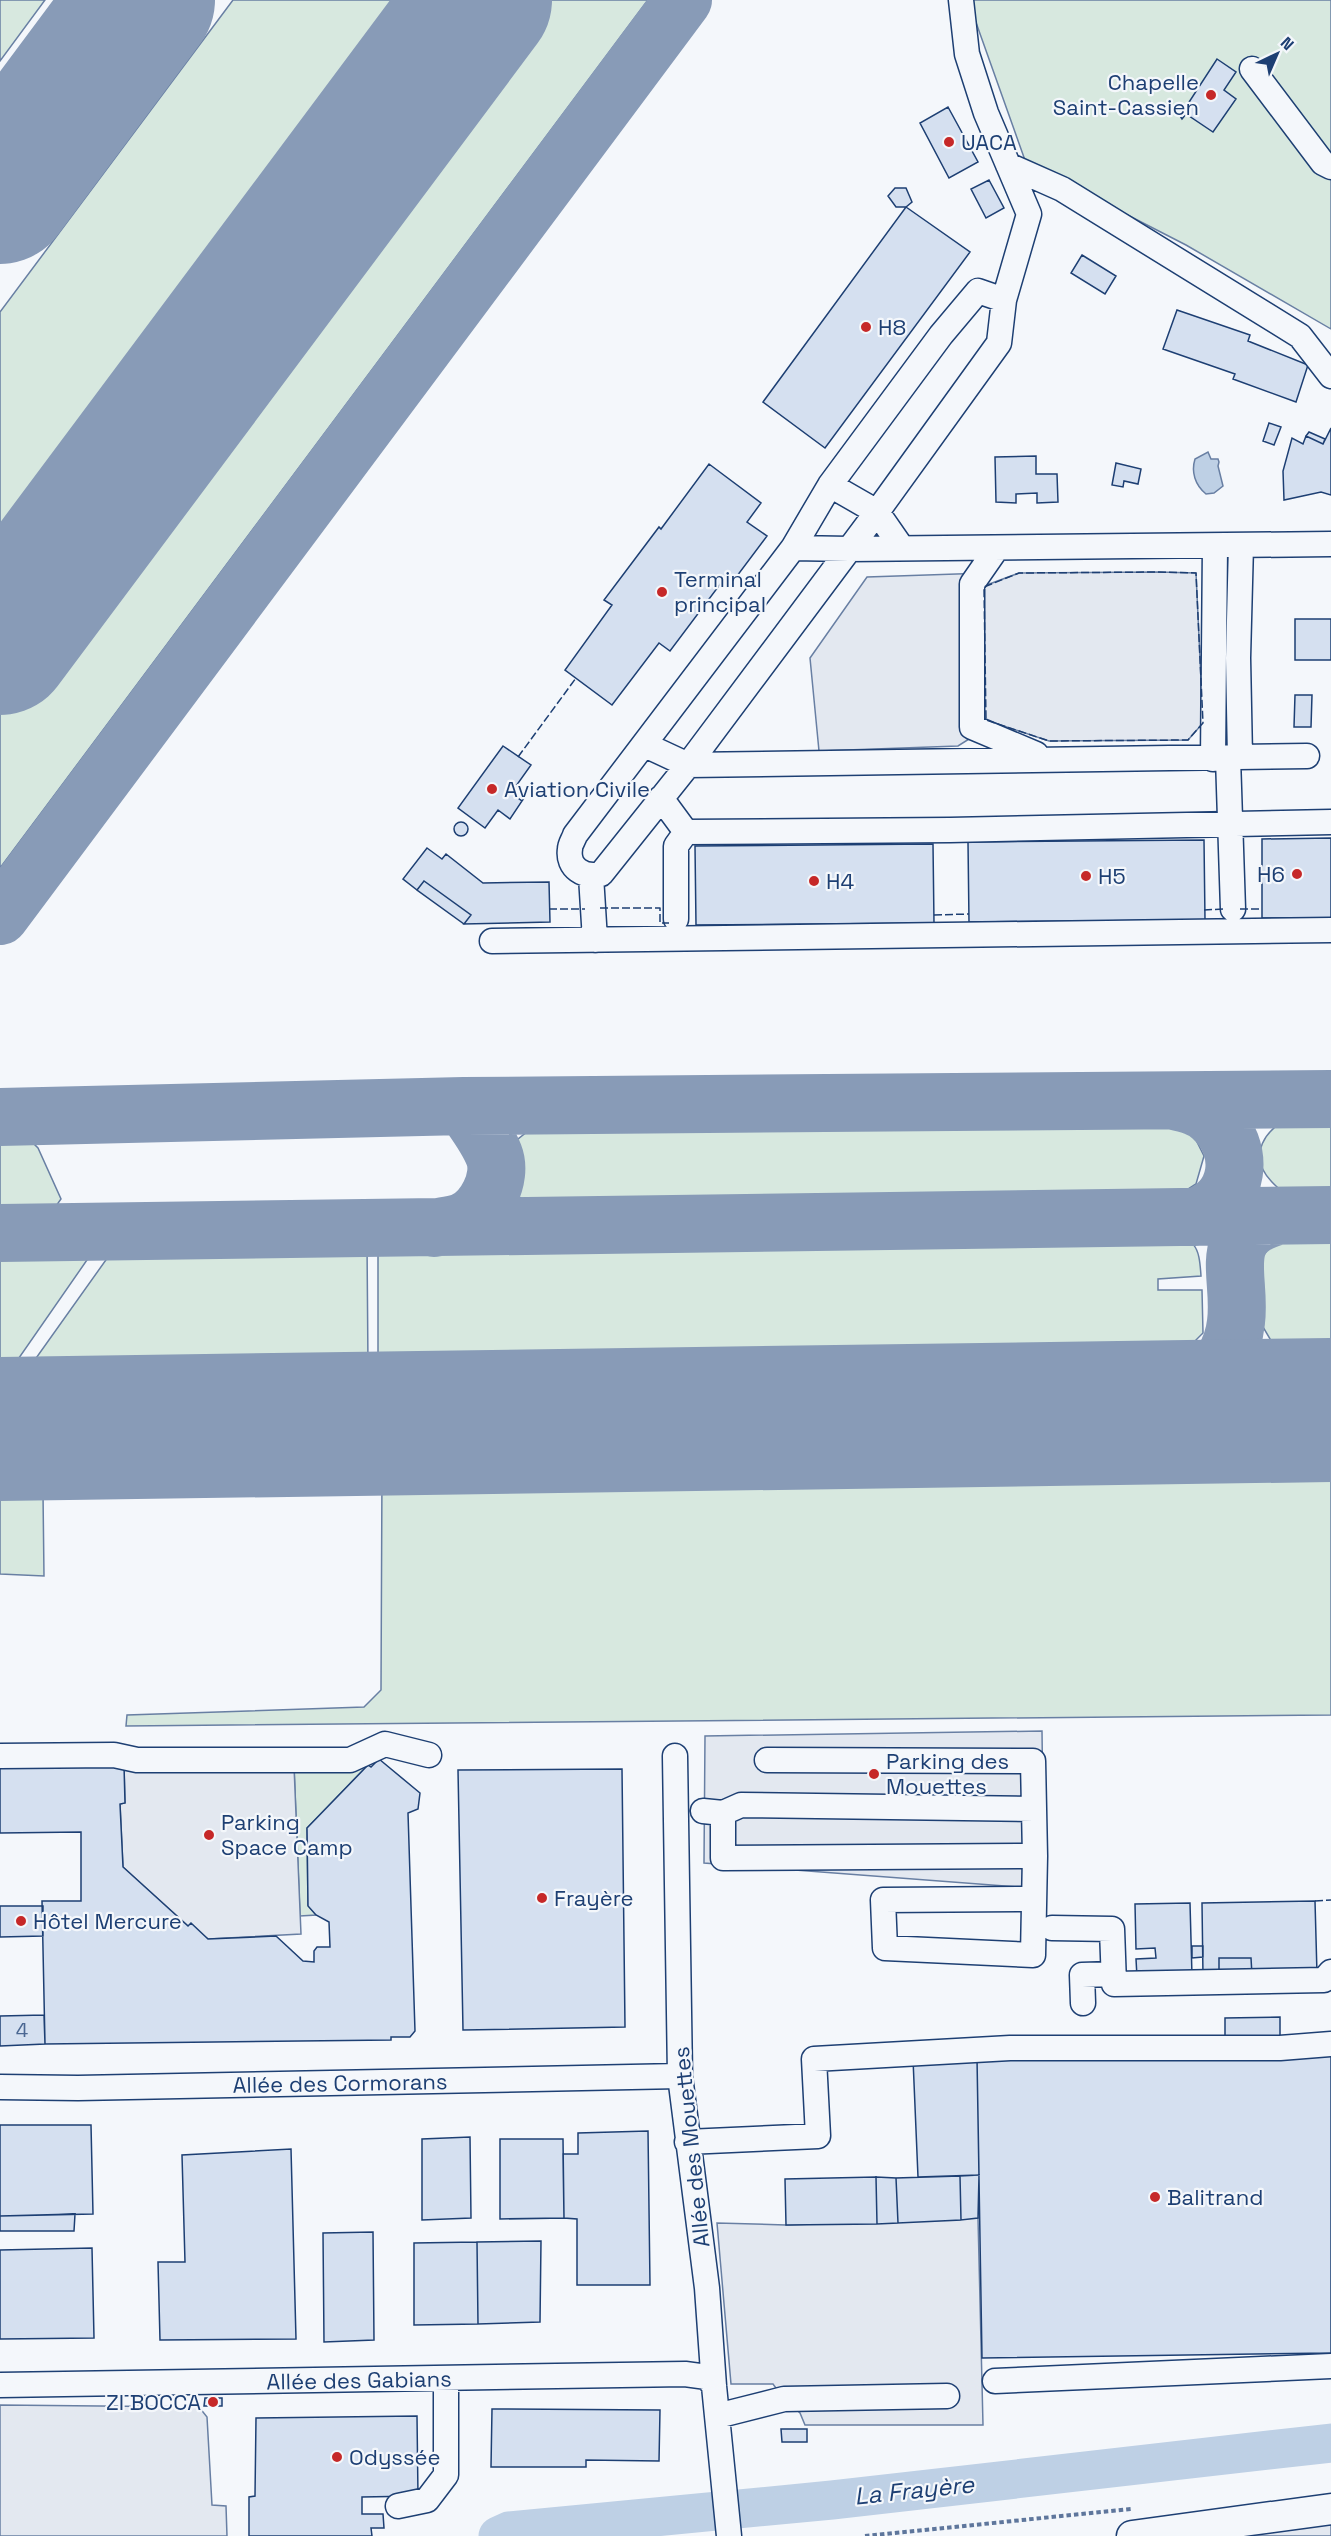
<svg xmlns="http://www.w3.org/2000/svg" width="1331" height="2536" font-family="'Space Grotesk',sans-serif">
  <rect width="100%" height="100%" fill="#f4f7fb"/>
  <path fill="#d7e8df" stroke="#687fa3" stroke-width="1.5" d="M 0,0 L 45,0 L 0,61 Z
    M 233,0 L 648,0 L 0,868 L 0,312 Z
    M 968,0 L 1331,0 L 1331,329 L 1186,245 L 1026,163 Z
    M 1299,1113 L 1331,1113 L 1331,1202 C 1321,1202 1308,1204 1298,1202 C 1290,1200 1282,1192 1276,1186 C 1243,1156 1265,1127 1299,1113 Z
    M 1170,1119 L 1192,1132 L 1204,1156 L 1196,1184 L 1168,1202 L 538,1208 L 517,1196 L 510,1171 L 513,1143 L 532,1128 Z
    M 24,1134 L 38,1148 L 61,1199 L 49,1216 L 0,1216 L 0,1135 Z
    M 1300,1229 L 1331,1229 L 1331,1360 L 1300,1361 L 1276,1349 L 1263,1327 L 1260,1260 L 1274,1241 Z
    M 1164,1233 C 1196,1239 1199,1245 1201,1276 L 1158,1279 L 1158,1290 L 1202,1290 L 1203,1333 L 1188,1348 L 1172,1356 L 378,1367 L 378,1243 Z
    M 367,1242 L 368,1366 L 29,1368 L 113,1250 Z
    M 0,1247 L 96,1247 L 12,1368 L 0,1368 Z
    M 1331,1459 L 1331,1715 L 126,1726 L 127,1715 L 364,1707 L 381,1690 L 382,1469 Z
    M 30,1477 L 43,1493 L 44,1576 L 0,1574 L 0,1478 Z
    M 368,1765 L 307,1828 L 308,1905 L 316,1915 L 300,1916 L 294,1766 Z"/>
  <path fill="#e3e8f0" stroke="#687fa3" stroke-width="1.5" d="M 1158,572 L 1196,573 L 1203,723 L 1188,740 L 1049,741 L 986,720 L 985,729 L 958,746 L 819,751 L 810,658 L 867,577 L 986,573 L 984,586 L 1019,573 Z
    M 1042,1731 L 1044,1889 L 704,1863 L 705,1736 Z
    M 124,1765 L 294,1766 L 301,1934 L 208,1939 L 188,1926 L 123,1867 L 120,1804 L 125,1803 Z
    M 978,2218 L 983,2425 L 805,2425 L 800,2413 L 784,2399 L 773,2384 L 731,2384 L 717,2223 L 786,2225 Z
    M 0,2405 L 199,2407 L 207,2417 L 212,2505 L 226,2506 L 227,2536 L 0,2536 Z
    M 1331,2519 L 1331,2536 L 1214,2536 Z"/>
  <path fill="#bed0e5" stroke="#687fa3" stroke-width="1.5" d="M 1208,452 L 1211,459 L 1218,459 L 1219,462 L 1218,466 L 1223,486 L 1214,493 L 1206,494 C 1195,485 1191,472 1195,459 Z"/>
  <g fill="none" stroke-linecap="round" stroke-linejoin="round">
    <path stroke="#bed0e5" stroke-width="39" d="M 498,2536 L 509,2531 L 832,2500 L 1331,2443"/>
    <path stroke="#889bb7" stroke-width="58" d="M 0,916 L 683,0
      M 1174,1101 C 1188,1104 1201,1107 1212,1117 C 1247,1149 1241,1201 1195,1217
      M 0,1117 L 464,1106 L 1331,1099
      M 434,1228 C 443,1226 453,1225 462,1222 C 485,1213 503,1178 494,1155 C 487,1137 474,1121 464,1106
      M 0,1233 L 1331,1215
      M 1141,1413 C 1159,1407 1181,1402 1196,1391 C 1218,1373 1233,1350 1236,1322 C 1242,1275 1214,1234 1277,1216"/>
    <path stroke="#889bb7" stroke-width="144" d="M 0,192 L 143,0
      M 0,643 L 480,0
      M 0,1429 L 1331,1410"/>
  </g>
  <path fill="#d5e0f0" stroke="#1d3f73" stroke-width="1.5" d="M 1217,59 L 1236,72 L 1224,90 L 1236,99 L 1213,132 L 1186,114 L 1182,119 L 1180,116 Z
    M 948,107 L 978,162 L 949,178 L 920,123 Z
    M 989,180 L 1004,208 L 986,218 L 971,189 Z
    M 895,188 L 906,188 L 912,202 L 906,207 L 896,207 L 888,196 Z
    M 906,207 L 970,252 L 825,448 L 763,402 Z
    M 1082,255 L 1116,276 L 1105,294 L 1071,273 Z
    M 1177,310 L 1250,335 L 1248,341 L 1308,365 L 1296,402 L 1233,379 L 1235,374 L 1163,349 Z
    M 1269,423 L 1281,427 L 1274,445 L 1263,441 Z
    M 1331,428 L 1331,495 L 1321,492 L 1284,500 L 1283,471 L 1292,438 L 1303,444 L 1306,436 L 1323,444 Z
    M 1309,432 L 1325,439 L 1323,444 L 1306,436 Z
    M 1036,456 L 1036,474 L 1057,474 L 1058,502 L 1037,503 L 1037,493 L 1016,494 L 1016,503 L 996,502 L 995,457 Z
    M 1116,463 L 1141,469 L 1138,484 L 1124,481 L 1123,487 L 1112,485 Z
    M 709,464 L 761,503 L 747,522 L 767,536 L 731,584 L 724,579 L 670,651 L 659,643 L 612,705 L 565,670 L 612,605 L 604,600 L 659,527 L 661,529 Z
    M 1295,619 L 1331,619 L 1331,660 L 1295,660 Z
    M 1295,695 L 1312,695 L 1311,727 L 1294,727 Z
    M 503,746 L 531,765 L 511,793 L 522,801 L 510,819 L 498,810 L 485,828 L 458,808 Z
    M 516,785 L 527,794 L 522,801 L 511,793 Z
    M454 829a7 7 0 1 1 14 0a7 7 0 1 1-14 0Z
    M 1331,838 L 1331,918 L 1262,918 L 1262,839 Z
    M 1204,840 L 1205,920 L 969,922 L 968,842 Z
    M 933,844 L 934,923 L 696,925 L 695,846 Z
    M 427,848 L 442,859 L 446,854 L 483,883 L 549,882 L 550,922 L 464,924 L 471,915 L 456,904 L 424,881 L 417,890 L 403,879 Z
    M 424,881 L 471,915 L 464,924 L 417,890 Z
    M 379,1759 L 420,1793 L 418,1809 L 408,1813 L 415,2031 L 410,2037 L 391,2037 L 391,2040 L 45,2044 L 42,1901 L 81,1901 L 81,1832 L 0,1833 L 0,1766 L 124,1765 L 125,1803 L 120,1804 L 123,1867 L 188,1926 L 191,1923 L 208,1939 L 276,1936 L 303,1961 L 314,1962 L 314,1951 L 317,1947 L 330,1947 L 329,1922 L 316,1915 L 308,1906 L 307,1828 L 368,1765 L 371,1767 Z
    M 622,1769 L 625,2027 L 463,2030 L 458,1770 Z
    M 1315,1901 L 1317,1974 L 1252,1975 L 1251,1958 L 1219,1958 L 1219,1976 L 1203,1976 L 1202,1903 Z
    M 1190,1903 L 1192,1976 L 1137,1977 L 1136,1959 L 1156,1958 L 1155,1948 L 1136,1949 L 1135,1904 Z
    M 0,1906 L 43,1906 L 43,1936 L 0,1937 Z
    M 1192,1946 L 1203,1946 L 1203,1957 L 1192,1958 Z
    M 1219,1958 L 1251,1958 L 1252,1975 L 1219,1976 Z
    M 44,2015 L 45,2044 L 0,2046 L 0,2016 Z
    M 1280,2017 L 1280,2041 L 1225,2041 L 1225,2018 Z
    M 1331,2055 L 1331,2353 L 982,2358 L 977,2058 Z
    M 977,2058 L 979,2175 L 918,2177 L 913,2059 Z
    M 0,2125 L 91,2125 L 93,2214 L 0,2216 Z
    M 648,2131 L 650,2285 L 577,2285 L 577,2219 L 564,2218 L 563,2154 L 578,2154 L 578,2133 Z
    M 470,2137 L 471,2218 L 422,2220 L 422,2139 Z
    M 500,2139 L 563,2139 L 564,2218 L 500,2219 Z
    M 291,2149 L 296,2339 L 160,2340 L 158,2262 L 185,2262 L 182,2155 Z
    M 979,2175 L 978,2218 L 961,2220 L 960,2176 Z
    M 960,2176 L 961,2220 L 898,2223 L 896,2178 Z
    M 876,2177 L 877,2224 L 786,2225 L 785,2179 Z
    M 876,2177 L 896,2178 L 898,2223 L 877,2224 Z
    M 75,2214 L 74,2231 L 0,2231 L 0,2216 Z
    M 373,2232 L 374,2340 L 324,2342 L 323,2233 Z
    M 541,2241 L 540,2322 L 478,2324 L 477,2242 Z
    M 477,2242 L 478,2324 L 414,2325 L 414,2243 Z
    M 92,2248 L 94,2338 L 0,2339 L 0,2250 Z
    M 205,2398 L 222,2398 L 222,2406 L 204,2406 Z
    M 492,2409 L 660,2410 L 659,2461 L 586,2460 L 586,2467 L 491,2467 Z
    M 417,2416 L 418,2496 L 362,2497 L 362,2514 L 383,2514 L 384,2528 L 371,2528 L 372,2536 L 249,2536 L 249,2497 L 255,2496 L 256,2418 Z
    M 781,2429 L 807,2429 L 807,2442 L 782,2442 Z"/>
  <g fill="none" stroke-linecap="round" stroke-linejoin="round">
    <g stroke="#1d3f73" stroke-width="27">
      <path id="minor" d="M 961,0 L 967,54 L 986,113 L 1029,214 L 1004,300 L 999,343 L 877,512 L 688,765 L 601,874 C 584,878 567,868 570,849 C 570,844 574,839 575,835 L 793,548 L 830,485 L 941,335 L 978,291 L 1004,300
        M 1252,69 L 1323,163 L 1331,167
        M 1008,165 L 1062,189 L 1300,336 L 1331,376
        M 830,485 L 877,512 L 902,548
        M 793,548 L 849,549 L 1331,544
        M 997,548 L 972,584 L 972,727 L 1036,754
        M 645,745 L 688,765 L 1307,756
        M 1240,757 L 1238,658 L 1241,545
        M 1228,758 L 1233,909
        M 1213,759 L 1215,546
        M 661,798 L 686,832 L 950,830 L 1331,822
        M 591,876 L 595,940
        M 676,919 L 676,846 L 686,832
        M 492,941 L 1331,930
        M 0,1756 L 114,1755 L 137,1760 L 350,1760 L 385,1744 L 429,1755
        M 675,1756 L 680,2076 L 707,2288 L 714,2386 L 729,2536
        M 703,1811 L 723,1813 L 723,1858 L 1035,1856 L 1033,1761 L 767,1760
        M 723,1813 L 741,1805 L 1034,1809
        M 1034,1899 L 883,1900 L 885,1948 L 1033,1955 L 1035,1856
        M 1052,1928 L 1112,1929 L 1114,1984 L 1324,1980 L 1331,1972
        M 1083,2003 L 1082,1975 L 1113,1974
        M 0,2087 L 78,2088 L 680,2076
        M 687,2142 L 818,2136 L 814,2059 L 1010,2048 L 1280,2048 L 1331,2044
        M 995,2381 L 1331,2366
        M 0,2385 L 685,2374 L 707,2377 L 714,2386
        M 717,2416 L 784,2399 L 947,2396
        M 398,2506 L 427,2500 L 446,2475 L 446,2378"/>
    </g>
    <g stroke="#1d3f73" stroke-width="33">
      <path id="major" d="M 1132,2536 L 1331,2509"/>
    </g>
    <path stroke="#5e769c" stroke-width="4" stroke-dasharray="4.5 3" stroke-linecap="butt" d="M 865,2536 L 1131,2509"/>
    <use href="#minor" stroke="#f4f7fb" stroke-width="24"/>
    <use href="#major" stroke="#f4f7fb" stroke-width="30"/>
    <path stroke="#1d3f73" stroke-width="1.5" stroke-dasharray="8 3" stroke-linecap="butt" d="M 1158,572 L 1196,573 L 1203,723 L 1188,740 L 1049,741 L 986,720 L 984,587 L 1019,573 Z
      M 518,757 L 576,678
      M 600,908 L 660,908 L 660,923 L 669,923
      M 549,909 L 585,909
      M 1240,909 L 1262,909
      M 1204,910 L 1225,909
      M 934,915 L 969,914
      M 1315,1901 L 1331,1900"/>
  </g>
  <g fill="#c62828" stroke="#f4f7fb" stroke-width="2">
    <circle cx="1211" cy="95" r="6"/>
    <circle cx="949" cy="142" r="6"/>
    <circle cx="866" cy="327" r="6"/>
    <circle cx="662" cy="592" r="6"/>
    <circle cx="492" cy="789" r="6"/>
    <circle cx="1297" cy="874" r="6"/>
    <circle cx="1086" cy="876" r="6"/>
    <circle cx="814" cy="881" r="6"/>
    <circle cx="874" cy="1774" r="6"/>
    <circle cx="209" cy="1835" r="6"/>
    <circle cx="542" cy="1898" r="6"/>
    <circle cx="21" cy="1921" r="6"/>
    <circle cx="1155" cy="2197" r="6"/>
    <circle cx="213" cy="2402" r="6"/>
    <circle cx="337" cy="2457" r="6"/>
  </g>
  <g text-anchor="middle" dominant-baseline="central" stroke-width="4.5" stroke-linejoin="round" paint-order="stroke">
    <g font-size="20" fill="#4b6792">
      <text x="22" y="2030">4</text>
    </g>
    <g font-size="22" fill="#1d3f73" stroke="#f4f7fb" text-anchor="start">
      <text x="1199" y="82" text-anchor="end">Chapelle<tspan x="1199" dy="25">Saint-Cassien</tspan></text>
      <text x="961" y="142">UACA</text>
      <text x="878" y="327">H8</text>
      <text x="674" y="579">Terminal<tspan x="674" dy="25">principal</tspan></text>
      <text x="504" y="789">Aviation Civile</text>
      <text x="1285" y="874" text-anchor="end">H6</text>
      <text x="1098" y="876">H5</text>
      <text x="826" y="881">H4</text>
      <text x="886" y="1761">Parking des<tspan x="886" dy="25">Mouettes</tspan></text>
      <text x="221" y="1822">Parking<tspan x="221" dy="25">Space Camp</tspan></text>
      <text x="554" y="1898">Frayère</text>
      <text x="33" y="1921">Hôtel Mercure</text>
      <text x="1167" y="2197">Balitrand</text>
      <text x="201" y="2402" text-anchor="end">ZI BOCCA</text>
      <text x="349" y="2457">Odyssée</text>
    </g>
    <g font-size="22" fill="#1d3f73" stroke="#f4f7fb">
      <text transform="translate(340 2083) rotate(-1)">Allée des Cormorans</text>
      <text transform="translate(691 2147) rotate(-96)">Allée des Mouettes</text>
      <text transform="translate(359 2380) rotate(-1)">Allée des Gabians</text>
    </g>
    <g font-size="24" font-style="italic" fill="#1d3f73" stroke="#f4f7fb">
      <text transform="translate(914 2490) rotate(-6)">La Frayère</text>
    </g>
  </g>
  <g transform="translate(1277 54) rotate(44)" stroke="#f4f7fb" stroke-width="4.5" paint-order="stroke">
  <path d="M0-4.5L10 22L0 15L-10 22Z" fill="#1d3f73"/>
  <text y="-9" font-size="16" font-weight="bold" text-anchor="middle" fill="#1d3f73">N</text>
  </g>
</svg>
